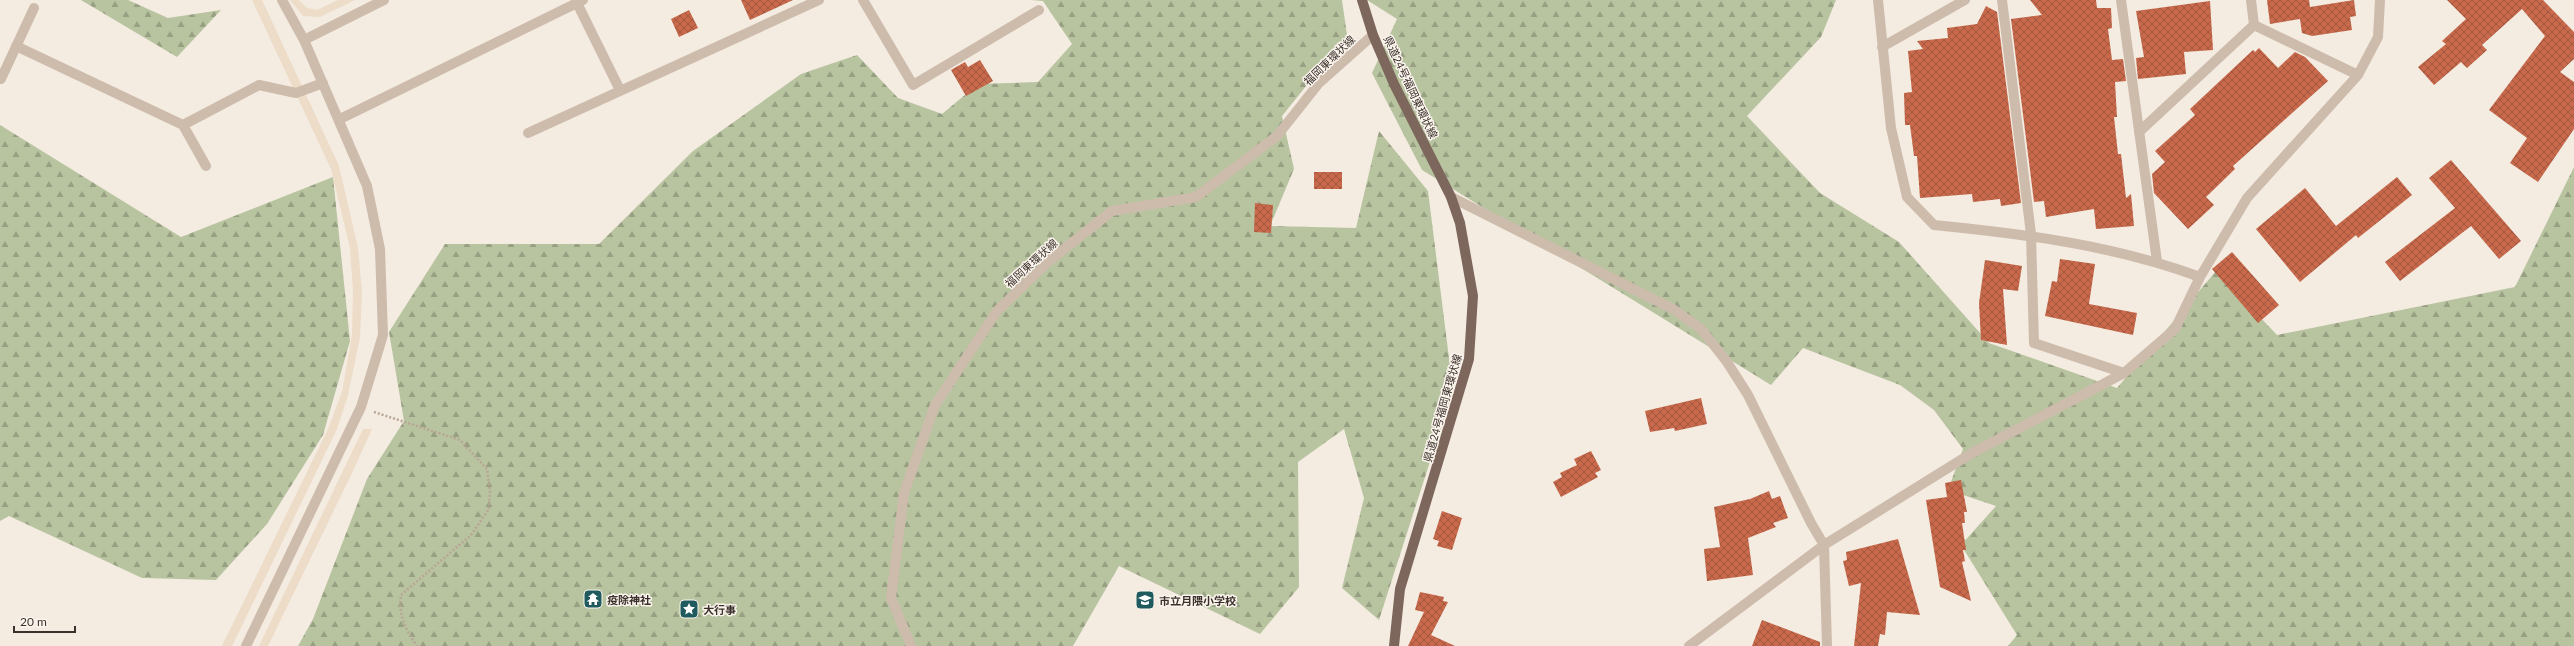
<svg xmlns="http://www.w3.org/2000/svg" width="2574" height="646" font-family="Lato,'Noto Sans JP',sans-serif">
  <defs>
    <pattern id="forest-firs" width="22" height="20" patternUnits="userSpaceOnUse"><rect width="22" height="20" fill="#b8c4a0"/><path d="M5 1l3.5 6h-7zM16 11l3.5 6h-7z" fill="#97a083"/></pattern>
    <pattern id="building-cross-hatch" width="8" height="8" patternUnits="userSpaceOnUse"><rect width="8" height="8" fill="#c8694b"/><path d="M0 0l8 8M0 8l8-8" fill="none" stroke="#a4573f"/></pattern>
  </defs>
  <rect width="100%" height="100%" fill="#f4ebe1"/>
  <path fill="url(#forest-firs)" d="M 81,0 L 128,0 L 168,18 L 221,10 L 177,57 Z
    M 1031,0 L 1342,0 L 1347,35 L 1282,116 L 1294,169 L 1270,226 L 1356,228 L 1379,131 L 1428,191 L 1453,390 L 1379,620 L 1342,588 L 1364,498 L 1344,429 L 1298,462 L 1299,587 L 1260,634 L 1119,566 L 1073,646 L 298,646 L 313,619 L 367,479 L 404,421 L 389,332 L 445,244 L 599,244 L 693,151 L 801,74 L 857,55 L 898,98 L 942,114 L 978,84 L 1038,82 L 1072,44 L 1043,1 Z
    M 1367,0 L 1836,0 L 1821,37 L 1747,116 L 1820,193 L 1899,242 L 1989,343 L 2117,388 L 2216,271 L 2277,335 L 2515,287 L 2574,167 L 2574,646 L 2008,646 L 2017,635 L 1961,545 L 1996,506 L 1948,490 L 1963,449 L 1934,410 L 1900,385 L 1803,348 L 1771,385 L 1422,170 L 1372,73 L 1397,19 Z
    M 0,125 L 181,237 L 333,177 L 350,341 L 323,435 L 267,524 L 216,580 L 142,578 L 9,516 L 0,521 Z"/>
  <path fill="#ecdcc8" d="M 252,0 L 262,0 L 339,166 L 358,248 L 362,293 L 360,337 L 348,395 L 337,429 L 232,646 L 222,646 L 328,429 L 342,392 L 352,335 L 353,291 L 350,248 L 331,169 Z
    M 290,0 L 299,0 L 307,8 L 317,10 L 338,0 L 355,0 L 320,17 L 303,16 Z
    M 363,429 L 372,429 L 353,471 L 268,646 L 259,646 Z"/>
  <path fill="url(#building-cross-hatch)" d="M 741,0 L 793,0 L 750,20 Z
    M 2030,0 L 2096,0 L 2097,8 L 2111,8 L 2112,28 L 2108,29 L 2112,60 L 2123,59 L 2126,81 L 2115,82 L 2117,117 L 2114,117 L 2118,154 L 2121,154 L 2126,198 L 2131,194 L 2134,226 L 2096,229 L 2094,209 L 2046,217 L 2044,201 L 2034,202 L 2011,19 L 2042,15 Z
    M 2267,0 L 2309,0 L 2310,7 L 2354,0 L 2356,16 L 2350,17 L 2352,30 L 2312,36 L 2302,33 L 2300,19 L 2270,24 Z
    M 2447,0 L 2543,0 L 2574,32 L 2574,59 L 2560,72 L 2574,82 L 2574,129 L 2538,182 L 2510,163 L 2527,138 L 2489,110 L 2545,36 L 2522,9 L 2482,45 L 2487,50 L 2467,68 L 2461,62 L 2434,85 L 2418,67 L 2446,44 L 2442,41 L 2466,19 Z
    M 2210,1 L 2213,50 L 2184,52 L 2186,74 L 2138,79 L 2136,58 L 2144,57 L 2136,11 Z
    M 1986,6 L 1997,12 L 2021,203 L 2001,206 L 2000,199 L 1973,202 L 1972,194 L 1920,198 L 1917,156 L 1914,156 L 1910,125 L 1905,125 L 1904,93 L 1912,92 L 1908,51 L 1923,49 L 1917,41 L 1948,38 L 1947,28 L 1977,24 Z
    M 689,10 L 698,28 L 679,37 L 671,19 Z
    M 2259,48 L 2278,68 L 2295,52 L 2305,57 L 2328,81 L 2233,166 L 2235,169 L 2206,197 L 2214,205 L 2188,229 L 2154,193 L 2152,174 L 2165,162 L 2155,151 L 2195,115 L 2190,109 L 2253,50 L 2255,52 Z
    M 980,60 L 993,81 L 966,96 L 951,70 L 965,62 L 968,67 Z
    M 2451,160 L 2521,241 L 2499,259 L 2471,226 L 2400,281 L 2385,262 L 2455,208 L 2429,178 Z
    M 1314,172 L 1342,172 L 1342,189 L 1314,189 Z
    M 2397,177 L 2412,195 L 2358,238 L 2356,235 L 2300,282 L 2256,229 L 2305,188 L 2336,226 Z
    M 1255,203 L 1273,205 L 1271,233 L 1254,232 Z
    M 2232,252 L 2279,305 L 2258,323 L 2212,269 Z
    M 2060,259 L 2095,264 L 2089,304 L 2137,313 L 2133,335 L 2045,316 L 2052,281 L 2057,282 Z
    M 1985,260 L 2022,266 L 2018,291 L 2003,289 L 2007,345 L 1981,340 L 1979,303 Z
    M 1701,398 L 1707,424 L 1675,431 L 1674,428 L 1650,432 L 1645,411 Z
    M 1591,451 L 1601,470 L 1595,473 L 1598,477 L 1561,497 L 1553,482 L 1562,477 L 1560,473 L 1577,465 L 1574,459 Z
    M 1961,480 L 1967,512 L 1964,512 L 1965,523 L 1962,523 L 1966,550 L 1963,550 L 1965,561 L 1962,562 L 1971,601 L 1940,587 L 1926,500 L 1947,497 L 1945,483 Z
    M 1769,491 L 1772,499 L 1780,496 L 1788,518 L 1773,523 L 1776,527 L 1748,538 L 1753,575 L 1707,581 L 1704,549 L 1720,547 L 1714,507 L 1750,499 Z
    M 1442,511 L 1462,518 L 1452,550 L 1437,546 L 1439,541 L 1433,539 Z
    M 1898,539 L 1920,615 L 1887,612 L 1885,635 L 1880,634 L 1878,646 L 1854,646 L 1861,583 L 1849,586 L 1843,561 L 1847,560 L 1846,552 Z
    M 1420,592 L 1444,597 L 1443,601 L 1448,602 L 1431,635 L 1455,646 L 1408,646 L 1424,612 L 1415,610 Z
    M 1762,620 L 1820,642 L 1820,646 L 1752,646 Z"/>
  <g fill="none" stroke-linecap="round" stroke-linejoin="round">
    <path stroke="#b9a596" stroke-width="2.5" stroke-dasharray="2 2" stroke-linecap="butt" d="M 374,412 L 460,440 L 487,469 L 490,492 L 489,509 L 471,535 L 401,595 C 398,615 406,630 417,646"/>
    <path stroke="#cdbbac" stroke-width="10" d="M 863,0 L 913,85 L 1039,10
      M 1878,0 L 1891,128 L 1907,197 L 1934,225 C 2025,234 2113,245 2200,277
      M 2002,0 L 2031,234 L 2034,343 L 2124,373
      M 2121,0 L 2157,261
      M 2251,0 L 2254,25 L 2358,75
      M 577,3 L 620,90
      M 304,40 L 384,0
      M 16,46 L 183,125 L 259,85 L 296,93 L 323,83
      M 1882,47 L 1965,0
      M 1,79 L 34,8
      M 340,119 L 583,0
      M 183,125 L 206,166
      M 2139,132 L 2254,25
      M 528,133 L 819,0
      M 1451,197 L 1673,309 L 1701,329 L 1727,362 L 1748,395 L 1811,523 L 1824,545 L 1827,646
      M 246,646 L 361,407 L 383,335 L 380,249 L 367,186 L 304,40 L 282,0
      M 911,646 L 891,598 L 904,493 L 935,405 L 997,311 L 1049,261 L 1112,211 L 1196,197 L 1277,136 L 1319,83 L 1373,35
      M 1689,646 L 1824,545 L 1972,453 L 2124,373 L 2175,329 L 2200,277 L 2247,198 L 2358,75 L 2378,37 L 2380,0"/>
    <path stroke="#7d675c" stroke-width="10" d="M 1362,0 L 1373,35 L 1394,84 L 1451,197 L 1460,223 L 1473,296 L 1469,359 L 1400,589 L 1394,646"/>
  </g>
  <defs>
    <g id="temple-square" transform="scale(1)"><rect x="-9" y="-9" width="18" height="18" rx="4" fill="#1f5a5e" stroke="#fbf5ee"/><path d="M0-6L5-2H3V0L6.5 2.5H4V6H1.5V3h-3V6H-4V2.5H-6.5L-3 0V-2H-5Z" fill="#fff"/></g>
    <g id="school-square" transform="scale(1)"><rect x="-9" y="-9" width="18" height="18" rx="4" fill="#1f5a5e" stroke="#fbf5ee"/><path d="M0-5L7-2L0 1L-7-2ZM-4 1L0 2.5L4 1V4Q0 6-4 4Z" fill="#fff"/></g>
    <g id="sight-square" transform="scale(1)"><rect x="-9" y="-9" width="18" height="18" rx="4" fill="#1f5a5e" stroke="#fbf5ee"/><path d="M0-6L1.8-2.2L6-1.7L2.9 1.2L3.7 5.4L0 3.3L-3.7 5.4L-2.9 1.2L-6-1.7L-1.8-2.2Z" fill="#fff"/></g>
  </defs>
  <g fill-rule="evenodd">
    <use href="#temple-square" x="593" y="599"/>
    <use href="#school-square" x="1145" y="600"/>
    <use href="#sight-square" x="689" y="609"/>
  </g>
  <g text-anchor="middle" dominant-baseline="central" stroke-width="3" stroke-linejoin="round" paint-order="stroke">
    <g font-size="11" fill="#3b302b" stroke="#fbf5ee">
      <text transform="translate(1329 60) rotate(-44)">福岡東環状線</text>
      <text transform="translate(1411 87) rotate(65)">県道24号福岡東環状線</text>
      <text transform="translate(1031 263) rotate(-42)">福岡東環状線</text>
      <text transform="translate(1442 408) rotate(-74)">県道24号福岡東環状線</text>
    </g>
    <g font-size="11" font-weight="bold" fill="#3b302b" stroke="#fbf5ee" text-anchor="start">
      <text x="607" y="599">疫除神社</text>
      <text x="1159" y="600">市立月隈小学校</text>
      <text x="703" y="609">大行事</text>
    </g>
  </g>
  <path d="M14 626v6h61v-6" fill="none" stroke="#3b302b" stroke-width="2"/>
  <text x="20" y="626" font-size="12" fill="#3b302b" stroke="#fbf5ee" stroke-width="3" paint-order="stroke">20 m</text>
</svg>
